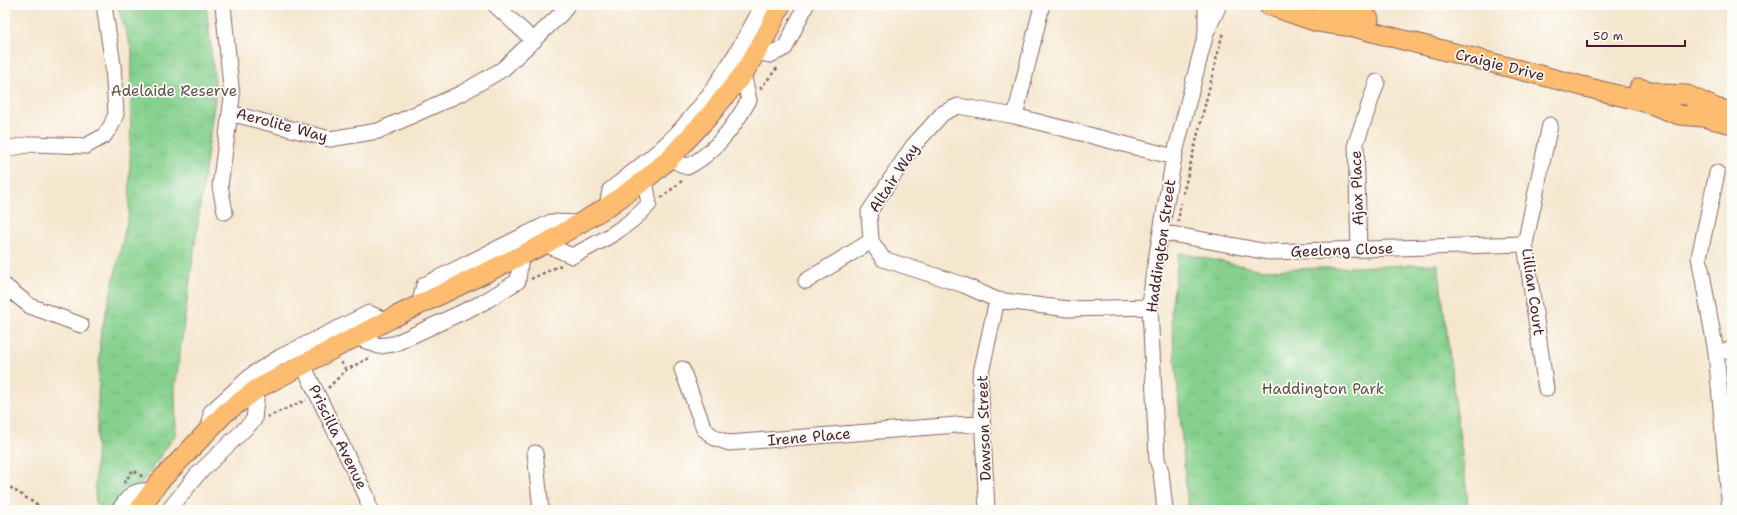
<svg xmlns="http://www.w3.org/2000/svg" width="1737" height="515" font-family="'Shantell Sans',sans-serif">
  <defs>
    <pattern id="park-tufts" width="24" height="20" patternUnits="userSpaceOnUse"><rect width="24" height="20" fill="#85d08d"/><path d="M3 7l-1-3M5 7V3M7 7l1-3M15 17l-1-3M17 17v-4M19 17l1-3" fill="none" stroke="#74b27a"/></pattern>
  </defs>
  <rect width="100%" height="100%" fill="#fdfcf7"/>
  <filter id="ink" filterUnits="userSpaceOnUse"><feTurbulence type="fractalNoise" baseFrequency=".025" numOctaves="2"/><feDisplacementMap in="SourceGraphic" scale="8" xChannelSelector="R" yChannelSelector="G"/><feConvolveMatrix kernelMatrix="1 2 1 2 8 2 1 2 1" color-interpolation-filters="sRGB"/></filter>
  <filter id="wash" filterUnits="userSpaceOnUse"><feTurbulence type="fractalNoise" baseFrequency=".012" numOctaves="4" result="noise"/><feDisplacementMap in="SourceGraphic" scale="16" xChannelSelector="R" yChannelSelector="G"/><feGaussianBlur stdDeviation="0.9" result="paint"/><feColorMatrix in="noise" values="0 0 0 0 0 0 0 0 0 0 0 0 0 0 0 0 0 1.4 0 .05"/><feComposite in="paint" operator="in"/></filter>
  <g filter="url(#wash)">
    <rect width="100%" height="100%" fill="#f5e6ce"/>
    <path fill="url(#park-tufts)" stroke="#68785c" d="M 117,5 L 206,5 L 216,91 L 175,389 L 176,434 L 123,510 L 97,510 L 95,493 L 100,338 L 129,213 L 132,51 Z
      M 1179,253 L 1264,270 L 1438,264 L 1469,510 L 1188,510 L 1171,311 Z"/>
  </g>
  <g filter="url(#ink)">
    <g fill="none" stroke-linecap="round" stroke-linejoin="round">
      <g stroke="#866564" stroke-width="17">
        <path id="minor" d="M 223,5 L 232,97 L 230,113 L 330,139 L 378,131 L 462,93 L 503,69 L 562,13 L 567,5
          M 495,5 L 534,41
          M 1206,5 L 1206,32
          M 755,52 L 770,55 L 785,48 L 806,5
          M 1015,116 L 1042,5
          M 5,149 L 33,144 L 86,146 L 104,136 L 111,126 L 116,114 L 113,65 L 104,5
          M 670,158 L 687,167 C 714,154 735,125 749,100 L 743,74
          M 1717,173 L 1699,257 L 1716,352 L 1730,510
          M 607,207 L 610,190 C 634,171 660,152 681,129 C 715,92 740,49 763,5
          M 225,212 L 220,186 L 230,113
          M 1161,232 L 1268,252 L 1525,244
          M 545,244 L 572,256 C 600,242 628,228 649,204 L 645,180
          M 1359,250 L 1356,143 L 1377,82
          M 806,281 L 871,241
          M 5,286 L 30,306 L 81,325
          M 419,306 L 424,285 L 551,222 L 580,223
          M 1150,307 L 1068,309 L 997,300 L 964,285 L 883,259 L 871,241 L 869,212 L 913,146 L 943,113 L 958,106 L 1015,116 L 1174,157
          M 356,337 L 379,346 L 394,344 L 484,302 L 518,281 L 521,255
          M 1716,352 L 1732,350
          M 303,365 L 367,497 L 369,510
          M 682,369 L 704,429 L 715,438 L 729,443 L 982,423
          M 1546,389 L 1525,244 L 1550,125
          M 210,429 L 211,412 L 253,374 L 280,357 L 369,313 L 386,321
          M 535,453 L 541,510
          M 119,510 C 129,496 133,489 151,491
          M 169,510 L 197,475 L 254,420 L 257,389
          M 987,510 L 980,377 L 997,300
          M 1165,510 L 1161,472 L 1157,459 L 1150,307 L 1153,277 L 1174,157 L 1206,33 L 1219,5"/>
      </g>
      <g stroke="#866564" stroke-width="21">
        <path id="major" d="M 1268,5 L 1317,22 L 1353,27 L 1648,103 L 1679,115 L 1703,117 L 1732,124
          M 1321,5 L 1369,19
          M 1639,88 L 1663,94 L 1687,95 L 1716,108 L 1731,112
          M 139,510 L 158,483 L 225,413 L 257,389 L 394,317 L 545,244 L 607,207 L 645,180 L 670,158 L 709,116 L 743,74 L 766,36 L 781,5"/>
      </g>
      <path stroke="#866564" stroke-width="2.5" stroke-dasharray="3 3" stroke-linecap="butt" d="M 760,89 L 778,67
        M 1183,194 L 1223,32
        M 661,198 L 683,180
        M 1178,222 L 1181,203
        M 531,279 L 561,265
        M 341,362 L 346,370
        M 328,388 L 346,370 L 371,357
        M 267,417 L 306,400
        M 124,483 L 133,470 L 143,477
        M 5,484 L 45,510
        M 97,510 L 107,506"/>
      <use href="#minor" stroke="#fff" stroke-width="15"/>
      <use href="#major" stroke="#fdbc70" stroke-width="19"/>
    </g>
  </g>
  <g text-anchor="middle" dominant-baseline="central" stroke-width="3.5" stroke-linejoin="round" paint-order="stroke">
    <g font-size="15" fill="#4a1f2b" stroke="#fdfcf7">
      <text transform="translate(1500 65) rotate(14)">Craigie Drive</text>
      <text transform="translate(282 125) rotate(15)">Aerolite Way</text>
      <text transform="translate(894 178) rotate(-57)">Altair Way</text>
      <text transform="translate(1357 188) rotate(-92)">Ajax Place</text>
      <text transform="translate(1161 246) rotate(-82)">Haddington Street</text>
      <text transform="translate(1342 250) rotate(-2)">Geelong Close</text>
      <text transform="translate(1533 292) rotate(82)">Lillian Court</text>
      <text transform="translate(984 428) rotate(-92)">Dawson Street</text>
      <text transform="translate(338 437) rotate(64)">Priscilla Avenue</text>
      <text transform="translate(809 437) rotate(-5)">Irene Place</text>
    </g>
    <g font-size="15" fill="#5c5448" stroke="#fdfcf7">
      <text x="174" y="91">Adelaide Reserve</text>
      <text x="1323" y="389">Haddington Park</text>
    </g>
  </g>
  <rect width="1737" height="515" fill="none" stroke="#fdfcf7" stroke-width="20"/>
  <path d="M1587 40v6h98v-6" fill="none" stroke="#4a1f2b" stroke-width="2"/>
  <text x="1593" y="40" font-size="12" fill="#4a1f2b" stroke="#fdfcf7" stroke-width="3" paint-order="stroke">50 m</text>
</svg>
